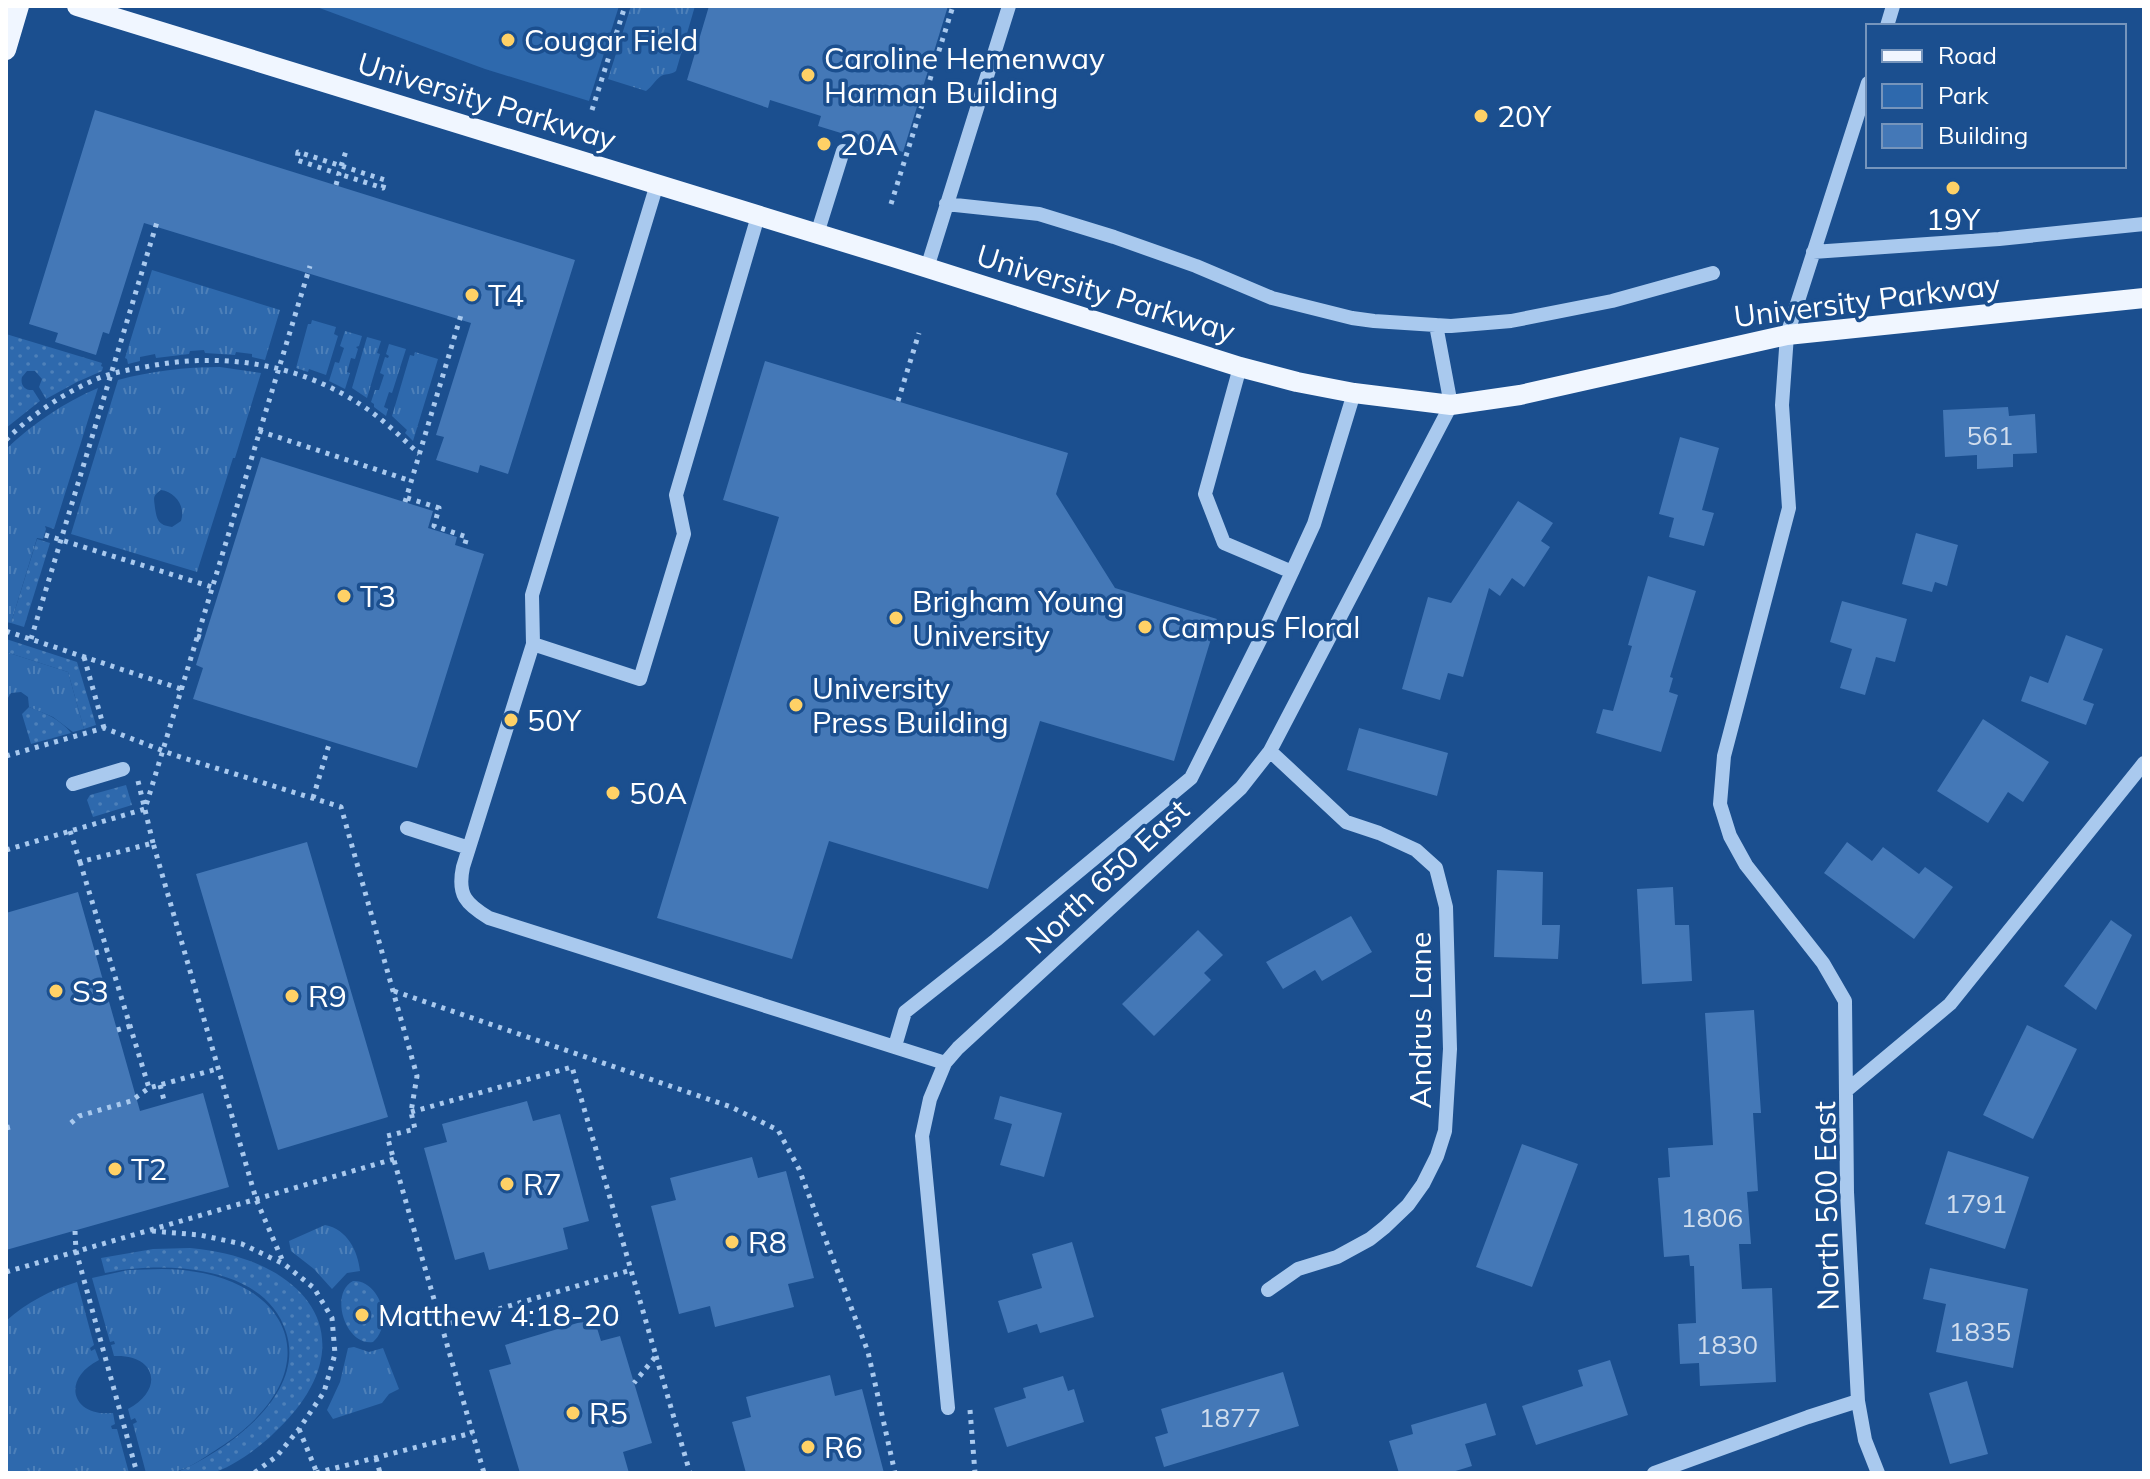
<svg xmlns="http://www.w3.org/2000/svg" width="2150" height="1479" font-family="Mulish,sans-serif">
  <defs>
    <pattern id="grass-tufts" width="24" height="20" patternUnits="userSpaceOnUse" patternTransform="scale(2)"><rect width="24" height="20" fill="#2e69ad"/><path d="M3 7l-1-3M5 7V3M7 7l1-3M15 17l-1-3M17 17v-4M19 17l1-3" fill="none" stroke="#4d80b9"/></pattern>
    <pattern id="garden-dots" width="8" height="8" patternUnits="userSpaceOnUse" patternTransform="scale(2)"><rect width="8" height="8" fill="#2e69ad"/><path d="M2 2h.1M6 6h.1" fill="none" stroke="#4d80b9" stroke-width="1.8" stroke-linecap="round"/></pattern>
  </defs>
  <rect width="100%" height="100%" fill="#1b4f8f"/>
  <path fill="url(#grass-tufts)" fill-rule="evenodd" d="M 631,6 L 695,6 L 676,71 C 671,75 667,73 661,76 C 655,80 652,87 646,91 L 608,79 Z
    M 152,270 L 280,310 L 265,360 L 252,357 L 252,354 L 236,352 L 235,355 L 205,353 L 204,350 L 190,351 L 189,354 L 156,358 L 155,354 L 140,357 L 140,361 L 128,364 L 127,359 L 125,358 Z
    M 312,320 L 336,327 L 334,334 L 338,336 L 326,375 L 309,369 L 308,372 L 296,368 L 308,324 L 311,324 Z
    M 345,331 L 362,336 L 359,346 L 356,347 L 358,349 L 355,359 L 351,358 L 347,372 L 350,373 L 345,389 L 329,381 L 335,362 L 339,363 L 344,348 L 340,346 Z
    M 367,337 L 381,341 L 377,353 L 380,354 L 367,398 L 352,388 Z
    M 389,344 L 406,349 L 392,393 L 389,392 L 384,407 L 388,409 L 386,416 L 374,407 L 374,404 L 371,402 L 375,390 L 379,390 L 384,375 L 380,373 L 385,357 L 388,358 L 389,356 L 386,354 Z
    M 415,352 L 438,359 L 413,441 L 405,433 L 407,430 L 392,416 L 410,355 L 414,356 Z
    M 220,367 L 261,373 L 235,458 L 233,458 L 197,572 L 71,534 L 118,380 C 152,371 184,367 220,367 ZM 161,490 C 175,492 186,506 181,521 L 172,527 C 158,525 157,520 155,508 C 154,498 152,496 161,490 Z
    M 98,388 L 54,529 L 45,526 L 46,529 L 43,539 L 37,538 L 11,623 L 6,622 L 6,449 C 34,423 63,403 98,388 Z
    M 6,652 L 68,672 L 84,729 L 73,732 L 53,717 L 29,707 L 28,697 L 21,692 L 11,693 L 6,701 Z
    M 325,1225 C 347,1229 358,1251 360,1271 L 347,1273 L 332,1289 L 314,1269 L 291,1251 L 289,1241 Z
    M 162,1269 C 288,1270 337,1367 225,1444 C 209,1454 189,1470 170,1473 C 163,1474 154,1473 146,1473 L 133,1424 L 137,1422 L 135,1418 L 131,1420 L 128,1409 C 165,1389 156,1354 114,1356 L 111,1345 L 115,1344 L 114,1341 L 110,1342 L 92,1278 L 128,1270 Z
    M 77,1282 L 94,1345 L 90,1348 L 91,1351 L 95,1349 L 99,1360 C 61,1379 71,1417 113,1413 L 115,1424 L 111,1426 L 112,1429 L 117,1429 L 129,1473 L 6,1473 L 6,1321 C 27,1302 51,1290 77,1282 Z
    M 354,1347 L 369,1352 L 383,1348 L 399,1389 L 389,1394 L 382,1403 L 333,1419 L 327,1410 L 340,1382 L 348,1348 Z"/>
  <path fill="#2e69ad" d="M 314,6 L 619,6 L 589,101 L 485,69 Z"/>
  <path fill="url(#garden-dots)" d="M 6,334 L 102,363 L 101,366 L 103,367 L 102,371 L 77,382 L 46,399 L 39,387 L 42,379 L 35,371 L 27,371 L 22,377 C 20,385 25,391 33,390 L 40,401 L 6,428 Z
    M 37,539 L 50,543 L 24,627 L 11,623 Z
    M 6,639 L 77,662 L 96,725 L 84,729 L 68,672 L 6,652 Z
    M 29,707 C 45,713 60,719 71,733 L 31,744 L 22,714 Z
    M 126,785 L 132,805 L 93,817 L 87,800 L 90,795 Z
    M 190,1248 C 307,1258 374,1341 273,1434 C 260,1447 229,1470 211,1473 C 200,1475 187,1473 175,1473 C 224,1452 307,1396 286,1332 C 265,1264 162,1261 105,1273 L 101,1258 L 153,1249 Z
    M 353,1281 C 380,1280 394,1324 373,1342 C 345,1346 329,1293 353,1281 Z"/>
  <path fill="#4478b7" d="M 709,6 L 948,6 L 903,152 L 818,126 L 821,116 L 770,100 L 768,108 L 687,80 Z
    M 95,110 L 575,260 L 508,474 L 480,465 L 478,473 L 436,460 L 444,437 L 436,435 L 471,323 L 144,223 L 109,334 L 103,332 L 96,355 L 55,342 L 58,333 L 29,324 Z
    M 765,361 L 1068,453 L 1056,494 L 1115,588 L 1217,619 L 1174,761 L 1040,721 L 988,889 L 829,841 L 792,959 L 657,918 L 779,517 L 723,500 Z
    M 2008,407 L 2009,416 L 2035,414 L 2037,453 L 2013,454 L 2013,467 L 1977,469 L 1977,455 L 1945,457 L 1943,410 Z
    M 1680,437 L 1719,448 L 1702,510 L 1714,513 L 1704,546 L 1669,537 L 1674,518 L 1659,514 Z
    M 261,457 L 433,511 L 428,528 L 457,537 L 455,545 L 484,554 L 417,768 L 193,699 L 203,668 L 196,665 Z
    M 1518,501 L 1553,523 L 1541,541 L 1550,547 L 1524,587 L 1512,578 L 1500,596 L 1489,588 L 1463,677 L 1448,673 L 1440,700 L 1402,689 L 1428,597 L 1451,603 Z
    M 1916,533 L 1958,545 L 1947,586 L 1935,582 L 1932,592 L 1902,584 Z
    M 1648,576 L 1696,591 L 1670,677 L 1673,678 L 1669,692 L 1678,695 L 1661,752 L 1596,733 L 1603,709 L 1613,711 L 1632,646 L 1628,645 Z
    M 1842,601 L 1907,619 L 1895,662 L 1876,657 L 1865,695 L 1840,688 L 1852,649 L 1830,642 Z
    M 2066,635 L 2103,649 L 2083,700 L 2094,704 L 2086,725 L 2021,701 L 2030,676 L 2048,683 Z
    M 1983,719 L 2049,762 L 2023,802 L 2008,792 L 1988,823 L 1937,791 Z
    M 1359,728 L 1448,753 L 1437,796 L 1347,770 Z
    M 307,842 L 388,1117 L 278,1150 L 196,874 Z
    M 1847,842 L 1872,861 L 1883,847 L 1919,874 L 1925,867 L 1953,887 L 1914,939 L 1824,873 Z
    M 1497,870 L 1543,872 L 1542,925 L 1560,925 L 1558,959 L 1494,957 Z
    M 1673,887 L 1675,925 L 1689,925 L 1692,981 L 1642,984 L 1637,889 Z
    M 78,892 L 140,1111 L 203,1093 L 229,1187 L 6,1250 L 6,913 Z
    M 1351,916 L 1372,952 L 1322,981 L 1315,970 L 1283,989 L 1266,962 Z
    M 2111,920 L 2132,935 L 2096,1010 L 2064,986 Z
    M 1198,930 L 1223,955 L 1204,973 L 1211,980 L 1154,1036 L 1122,1004 Z
    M 1754,1010 L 1761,1113 L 1753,1113 L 1758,1191 L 1747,1192 L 1751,1244 L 1739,1244 L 1742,1289 L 1772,1288 L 1776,1382 L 1700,1386 L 1699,1363 L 1680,1364 L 1678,1324 L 1696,1323 L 1694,1266 L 1690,1266 L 1689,1255 L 1664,1257 L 1658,1178 L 1670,1177 L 1668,1148 L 1713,1145 L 1705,1013 Z
    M 2027,1025 L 2077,1049 L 2033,1139 L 1983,1115 Z
    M 1000,1096 L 1062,1113 L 1044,1177 L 1000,1165 L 1012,1124 L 994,1119 Z
    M 527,1101 L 533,1121 L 560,1114 L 589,1221 L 563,1228 L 568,1249 L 489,1270 L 484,1252 L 455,1260 L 424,1148 L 447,1142 L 442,1124 Z
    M 1522,1144 L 1578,1164 L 1532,1287 L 1476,1267 Z
    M 1948,1151 L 2029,1177 L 2005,1249 L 1925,1224 Z
    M 752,1157 L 758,1178 L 786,1171 L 814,1278 L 788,1284 L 794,1307 L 715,1327 L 710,1306 L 679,1314 L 651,1206 L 676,1200 L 670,1178 Z
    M 1072,1242 L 1094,1317 L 1040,1333 L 1037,1324 L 1008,1333 L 998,1301 L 1042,1288 L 1032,1254 Z
    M 1930,1268 L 2028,1289 L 2013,1368 L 1936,1352 L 1946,1304 L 1923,1299 Z
    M 594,1318 L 601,1341 L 620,1336 L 652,1443 L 623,1452 L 629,1473 L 520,1473 L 489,1370 L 511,1364 L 505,1345 Z
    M 1610,1360 L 1628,1415 L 1536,1445 L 1522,1406 L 1583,1386 L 1578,1370 Z
    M 1283,1372 L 1299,1426 L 1164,1467 L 1155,1437 L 1168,1433 L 1161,1409 Z
    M 830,1375 L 835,1396 L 862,1389 L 884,1473 L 746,1473 L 732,1422 L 751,1417 L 746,1397 Z
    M 1063,1376 L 1068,1391 L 1074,1389 L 1084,1422 L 1007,1447 L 994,1408 L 1026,1398 L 1023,1388 Z
    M 1967,1381 L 1988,1454 L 1950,1464 L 1929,1393 Z
    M 1486,1403 L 1496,1435 L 1465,1444 L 1472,1466 L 1449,1473 L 1399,1473 L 1389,1441 L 1413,1434 L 1411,1425 Z"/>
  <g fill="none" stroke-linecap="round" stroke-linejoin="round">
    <path stroke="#a9c9ee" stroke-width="5" stroke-dasharray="4 6" stroke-linecap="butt" d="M 592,110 L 625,6
      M 341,166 L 346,151
      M 336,185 L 339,174 L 297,160 L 298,152 L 385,180 L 383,188 L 339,174
      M 891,204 L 953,6
      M 898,401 L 919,333
      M 259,431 L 411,481
      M 6,440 C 30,416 61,395 92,381 C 109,373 127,370 145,367 C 217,352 295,362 358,403 C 381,417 400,436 419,454
      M 407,498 L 439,508 L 434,526 L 467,537 L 464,547
      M 405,502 L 461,315
      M 45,535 L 212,587
      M 6,631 L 181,689
      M 197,636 L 204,638
      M 31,639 L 157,222
      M 84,657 L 104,728
      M 6,756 L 104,728 L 174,755 L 341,807 L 417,1076 L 411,1112 L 415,1129 L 387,1136 L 484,1473
      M 138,781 L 153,843
      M 313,798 L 330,741
      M 70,831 L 80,862 L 153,843 L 256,1199 L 284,1264
      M 6,850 L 145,809 L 310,266
      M 80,862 L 149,1088
      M 95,953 L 107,950
      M 394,991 L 731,1107 L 778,1130 L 799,1169 L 868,1352 L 895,1473
      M 117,1030 L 130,1026
      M 160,1085 L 165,1104
      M 411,1112 L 572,1067 L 656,1356 L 634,1383
      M 71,1123 L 79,1116 L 131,1101 L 149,1088 L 217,1069
      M 6,1128 L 14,1126
      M 75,1231 L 76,1251 L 137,1473
      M 152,1231 L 200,1235 L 242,1244 L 284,1264 L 314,1288 L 332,1318 L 335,1354 L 324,1392 L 299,1429 L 277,1456 L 254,1473
      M 6,1272 L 394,1159
      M 441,1326 L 631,1270
      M 656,1356 L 690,1473
      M 970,1410 L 975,1473
      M 299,1429 L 317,1473
      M 376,1458 L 380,1473
      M 316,1473 L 472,1433"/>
    <path stroke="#a9c9ee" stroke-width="14" d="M 1887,26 L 1893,6
      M 1868,83 L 1787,335 L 1782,405 L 1789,508 L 1724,756 L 1720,804 L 1730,836 L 1746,865 L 1823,963 L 1845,1001 L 1847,1192 L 1858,1401 L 1865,1440 L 1878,1473
      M 657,184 L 532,595 L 533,644 L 463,867 C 457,895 466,904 489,918 L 945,1063
      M 946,204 L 1039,214 L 1114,237 L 1196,266 L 1272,298 L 1352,318 L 1374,321 L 1451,326 L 1511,321 L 1612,301 L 1713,273
      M 817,234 L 843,151
      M 1813,252 L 1999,239 L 2144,224
      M 927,268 L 1009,6
      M 1240,367 L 1205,494 L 1224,543 L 1292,572 L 1314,524 L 1354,393
      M 533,644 L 640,679 L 684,534 L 676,495 L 758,216
      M 73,784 L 123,769
      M 407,828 L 469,848
      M 895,1046 L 905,1012 L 996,940 L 1191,778 L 1264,632 L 1292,572
      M 1847,1090 L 1950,1004 L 2144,763
      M 1268,1290 L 1298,1269 L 1337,1257 L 1370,1239 L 1385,1227 L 1408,1205 L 1423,1184 L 1437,1156 L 1445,1131 L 1450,1049 L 1446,907 L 1436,868 L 1416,850 L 1379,833 L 1346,822 L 1270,751
      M 948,1408 L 922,1136 L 930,1099 L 945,1063 L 958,1048 L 1241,788 L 1270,751 L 1451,405 L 1436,325
      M 1654,1473 L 1808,1417 L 1858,1401"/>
    <path stroke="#f0f6ff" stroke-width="20" d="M 77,6 L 893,257 L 1240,367 L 1297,382 L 1354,393 L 1451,405 L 1520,395 L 1787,335 L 2144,298
      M 6,50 L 19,6"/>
  </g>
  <g fill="#ffd166" stroke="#1b4f8f" stroke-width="3">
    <circle cx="508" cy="40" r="8"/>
    <circle cx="808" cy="75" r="8"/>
    <circle cx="1481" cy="116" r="8"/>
    <circle cx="824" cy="144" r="8"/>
    <circle cx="1953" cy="188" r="8"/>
    <circle cx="472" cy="295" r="8"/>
    <circle cx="344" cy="596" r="8"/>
    <circle cx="896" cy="618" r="8"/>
    <circle cx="1145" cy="627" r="8"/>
    <circle cx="796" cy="705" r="8"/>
    <circle cx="511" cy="720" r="8"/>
    <circle cx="613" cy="793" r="8"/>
    <circle cx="56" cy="991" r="8"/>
    <circle cx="292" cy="996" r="8"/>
    <circle cx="115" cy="1169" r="8"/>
    <circle cx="507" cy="1184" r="8"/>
    <circle cx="732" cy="1242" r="8"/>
    <circle cx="362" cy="1315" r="8"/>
    <circle cx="573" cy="1413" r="8"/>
    <circle cx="808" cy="1447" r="8"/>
  </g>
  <g text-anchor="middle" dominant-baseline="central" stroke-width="7" stroke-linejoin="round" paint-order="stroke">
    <g font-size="26" fill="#d0dded">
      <text x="1990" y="435">561</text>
      <text x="1976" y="1203">1791</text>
      <text x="1712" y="1217">1806</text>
      <text x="1980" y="1331">1835</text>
      <text x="1727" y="1344">1830</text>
      <text x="1230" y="1417">1877</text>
    </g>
    <g font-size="30" fill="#fff" stroke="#1b4f8f" text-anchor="start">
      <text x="524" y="40">Cougar Field</text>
      <text x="824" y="58">Caroline Hemenway<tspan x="824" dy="34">Harman Building</tspan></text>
      <text x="1497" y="116">20Y</text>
      <text x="840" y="144">20A</text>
      <text x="1953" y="219" text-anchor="middle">19Y</text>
      <text x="488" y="295">T4</text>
      <text x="360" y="596">T3</text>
      <text x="912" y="601">Brigham Young<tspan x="912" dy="34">University</tspan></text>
      <text x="1161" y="627">Campus Floral</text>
      <text x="812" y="688">University<tspan x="812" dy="34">Press Building</tspan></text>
      <text x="527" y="720">50Y</text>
      <text x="629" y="793">50A</text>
      <text x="72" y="991">S3</text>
      <text x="308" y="996">R9</text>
      <text x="131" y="1169">T2</text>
      <text x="523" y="1184">R7</text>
      <text x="748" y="1242">R8</text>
      <text x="378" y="1315">Matthew 4:18-20</text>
      <text x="589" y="1413">R5</text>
      <text x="824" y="1447">R6</text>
    </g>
    <g font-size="30" fill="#fff" stroke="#1b4f8f">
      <text transform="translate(487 101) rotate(17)">University Parkway</text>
      <text transform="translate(1106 293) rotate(17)">University Parkway</text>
      <text transform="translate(1867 300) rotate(-7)">University Parkway</text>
      <text transform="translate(1107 876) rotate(-43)">North 650 East</text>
      <text transform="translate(1420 1020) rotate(-90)">Andrus Lane</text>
      <text transform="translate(1826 1206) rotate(-91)">North 500 East</text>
    </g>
  </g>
  <rect width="2150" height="1479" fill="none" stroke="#ffffff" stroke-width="16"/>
  <rect x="1866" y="24" width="260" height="144" fill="#1b4f8f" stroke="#7695bc" stroke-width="2"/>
  <rect x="1882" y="50" width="40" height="12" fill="#f0f6ff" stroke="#7695bc" stroke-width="2"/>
  <text x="1938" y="64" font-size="24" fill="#ffffff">Road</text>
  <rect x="1882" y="84" width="40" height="24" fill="#2e69ad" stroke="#7695bc" stroke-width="2"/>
  <text x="1938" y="104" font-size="24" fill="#ffffff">Park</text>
  <rect x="1882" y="124" width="40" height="24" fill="#4478b7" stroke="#7695bc" stroke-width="2"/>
  <text x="1938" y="144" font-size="24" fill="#ffffff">Building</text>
</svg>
